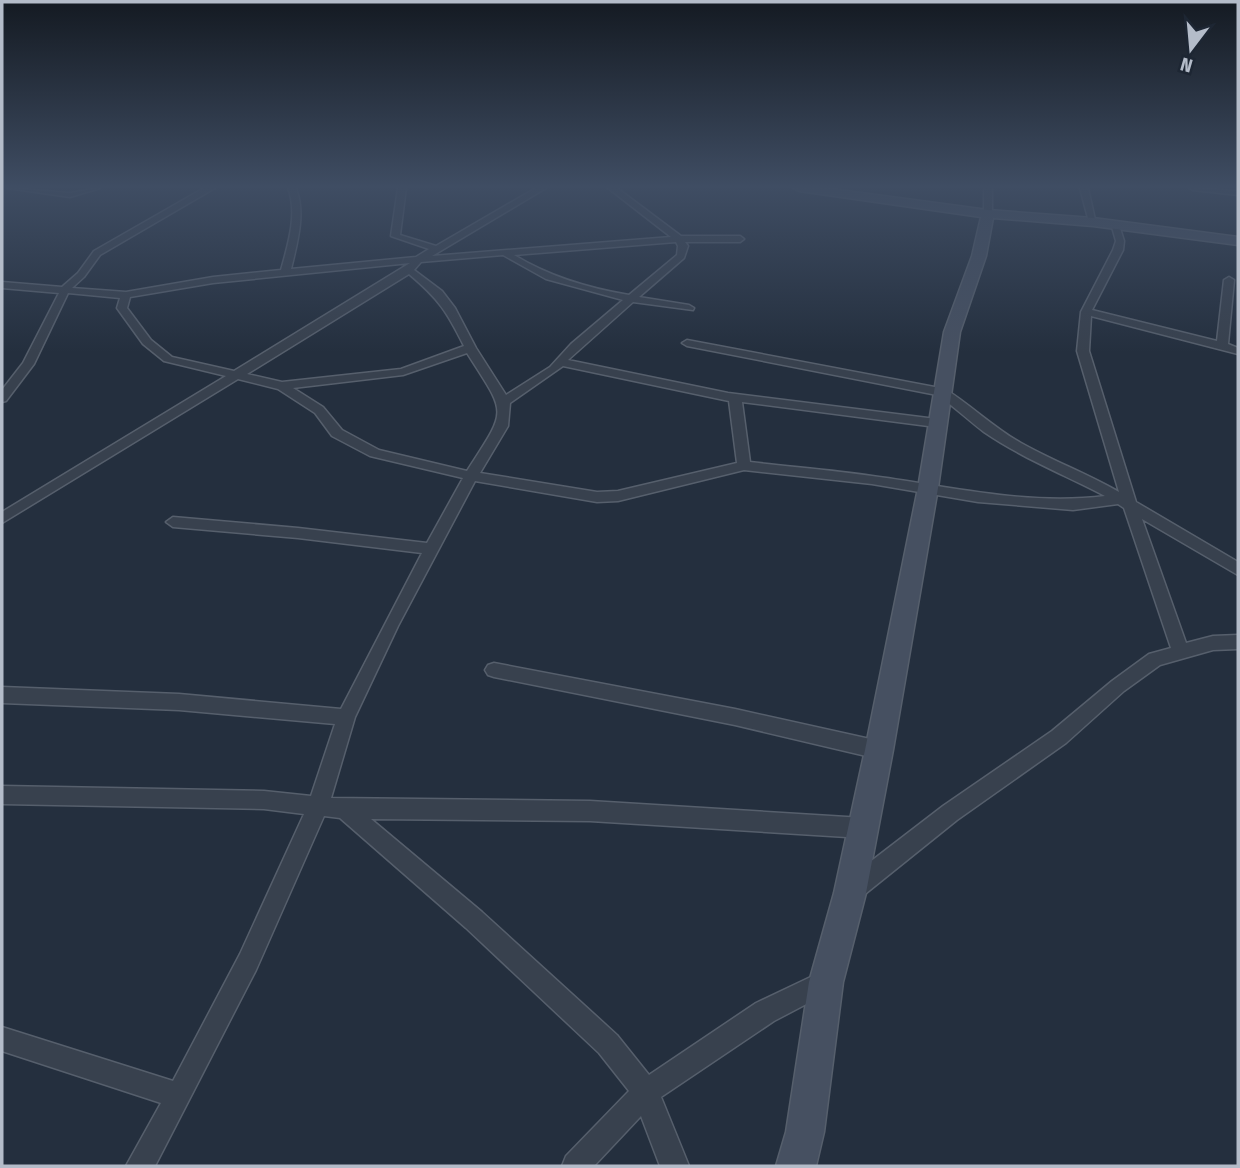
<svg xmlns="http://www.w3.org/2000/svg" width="1240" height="1168" font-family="'Fira Sans Condensed',sans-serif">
  <rect width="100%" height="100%" fill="#242f3e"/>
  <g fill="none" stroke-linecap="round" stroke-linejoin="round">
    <g stroke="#565f6c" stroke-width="3">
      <path id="street" d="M 7,188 L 70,193 L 100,188 L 70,197 Z
        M 204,188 L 215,188 L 100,255 L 84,277 L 72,288 L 126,292 L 213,277 L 281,270 C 288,245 298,213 288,188 L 296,188 C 306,213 297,244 291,269 L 416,257 L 429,249 L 391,236 L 398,188 L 406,188 L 400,235 L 436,246 L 536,188 L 546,188 L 432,256 L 671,237 L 608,188 L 617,188 L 681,236 L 740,236 L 744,239 L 740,242 L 685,242 L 688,246 L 684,258 L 639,297 L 689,305 L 694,308 L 693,310 L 633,302 L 568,360 L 728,393 L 936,419 L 942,423 L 936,427 L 742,402 L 750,462 C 791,467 832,470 872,476 C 949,486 1027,506 1105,496 C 1065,475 1022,458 984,432 C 968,420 954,406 937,395 L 687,346 L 682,343 L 687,340 L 945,389 C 972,406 994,428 1021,443 C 1053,461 1088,474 1119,492 L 1077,351 L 1081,312 L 1113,250 L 1116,241 L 1112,227 L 1119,225 L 1124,241 L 1123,250 L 1092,310 L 1217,341 L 1224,280 L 1229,277 L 1234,280 L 1228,344 L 1238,348 L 1238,354 L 1091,316 L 1089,351 L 1136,502 L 1238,562 L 1238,575 L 1142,519 L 1186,643 L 1213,636 L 1238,635 L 1238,649 L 1213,650 L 1160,665 L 1124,691 L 1066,743 L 957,820 L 860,898 L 852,901 L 844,898 L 841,890 L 844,882 L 943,806 L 1052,731 L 1112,681 L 1149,654 L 1171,648 L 1124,508 L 1118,504 L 1073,510 L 978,502 L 872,484 L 744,470 L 618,501 L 597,502 L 475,481 L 398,626 L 355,717 L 331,798 L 590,801 L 863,818 L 870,821 L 873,828 L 870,835 L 863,838 L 590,821 L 371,819 L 482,912 L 617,1035 L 649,1075 L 756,1003 L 817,974 L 825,970 L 833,974 L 837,982 L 833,990 L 774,1021 L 661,1097 L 689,1166 L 660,1166 L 641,1116 L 594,1166 L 562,1166 L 566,1156 L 629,1091 L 599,1053 L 466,928 L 340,818 L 324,816 L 256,970 L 155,1166 L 126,1166 L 161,1103 L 2,1051 L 2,1027 L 173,1081 L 240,954 L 304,814 L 264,809 L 2,804 L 2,786 L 264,791 L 311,796 L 335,724 L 179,710 L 2,703 L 2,687 L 179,694 L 341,709 L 422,553 L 298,538 L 173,527 L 166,522 L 173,517 L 298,528 L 427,543 L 463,478 L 370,456 L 332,436 L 315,413 L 278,389 L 238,379 L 2,523 L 2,512 L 226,376 L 164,361 L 143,344 L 117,308 L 120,298 L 68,293 L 34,364 L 6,401 L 2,402 L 2,390 L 23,363 L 59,293 L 2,288 L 2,282 L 62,287 L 78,273 L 94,251 ZM 676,242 L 678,246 L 677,255 L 629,295 C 588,288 550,277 514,255 ZM 503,255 L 546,279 L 623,300 L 571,344 L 550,367 L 506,395 L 476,348 L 455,308 L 442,291 L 414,270 L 421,262 ZM 410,263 L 234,371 L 172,357 L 151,340 L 127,308 L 130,297 L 213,283 ZM 409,274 C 439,299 447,312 464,346 L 401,369 L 282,382 L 247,374 ZM 467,353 C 507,416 508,407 467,471 L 379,450 L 342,430 L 323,407 L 293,388 L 403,375 ZM 563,366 L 729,401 L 737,463 L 618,491 L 597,492 L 480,473 L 508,426 L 510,403 Z
        M 984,188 L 992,188 L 992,214 L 988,217 L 984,214 Z
        M 1080,188 L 1088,188 L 1096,224 L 1089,222 Z
        M 1189,188 L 1238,191 L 1238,195 L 1193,190 Z
        M 494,663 L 735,709 L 879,741 L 886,744 L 889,750 L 886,756 L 879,759 L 735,725 L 494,677 L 488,675 L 485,670 L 488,665 Z"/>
    </g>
    <g stroke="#565f6c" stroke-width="3">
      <path id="secondary" d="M 793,188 L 824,188 L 988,210 L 1093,218 L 1238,237 L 1238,245 L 1093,226 L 993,218 L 986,256 L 960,332 L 938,488 L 893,750 L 866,893 L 843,982 L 824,1132 L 816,1166 L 776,1166 L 786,1132 L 809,982 L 834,893 L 865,750 L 918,488 L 944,332 L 972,256 L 981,217 L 799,191 Z"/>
    </g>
    <use href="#street" fill="#38414e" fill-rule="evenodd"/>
    <use href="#secondary" fill="#465061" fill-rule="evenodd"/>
  </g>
  <linearGradient id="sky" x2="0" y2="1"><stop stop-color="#141a22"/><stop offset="0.53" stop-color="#3f4d63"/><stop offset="1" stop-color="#3f4d63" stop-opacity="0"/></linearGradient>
  <rect width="1240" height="352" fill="url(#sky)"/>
  <rect width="1240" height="1168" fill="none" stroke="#b4bcc9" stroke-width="7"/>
  <g transform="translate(1191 49) rotate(196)" stroke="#1d2633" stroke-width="5" paint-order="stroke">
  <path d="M0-5L12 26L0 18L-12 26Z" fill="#b4bcc9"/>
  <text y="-10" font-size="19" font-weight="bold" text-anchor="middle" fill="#b4bcc9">N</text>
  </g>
</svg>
